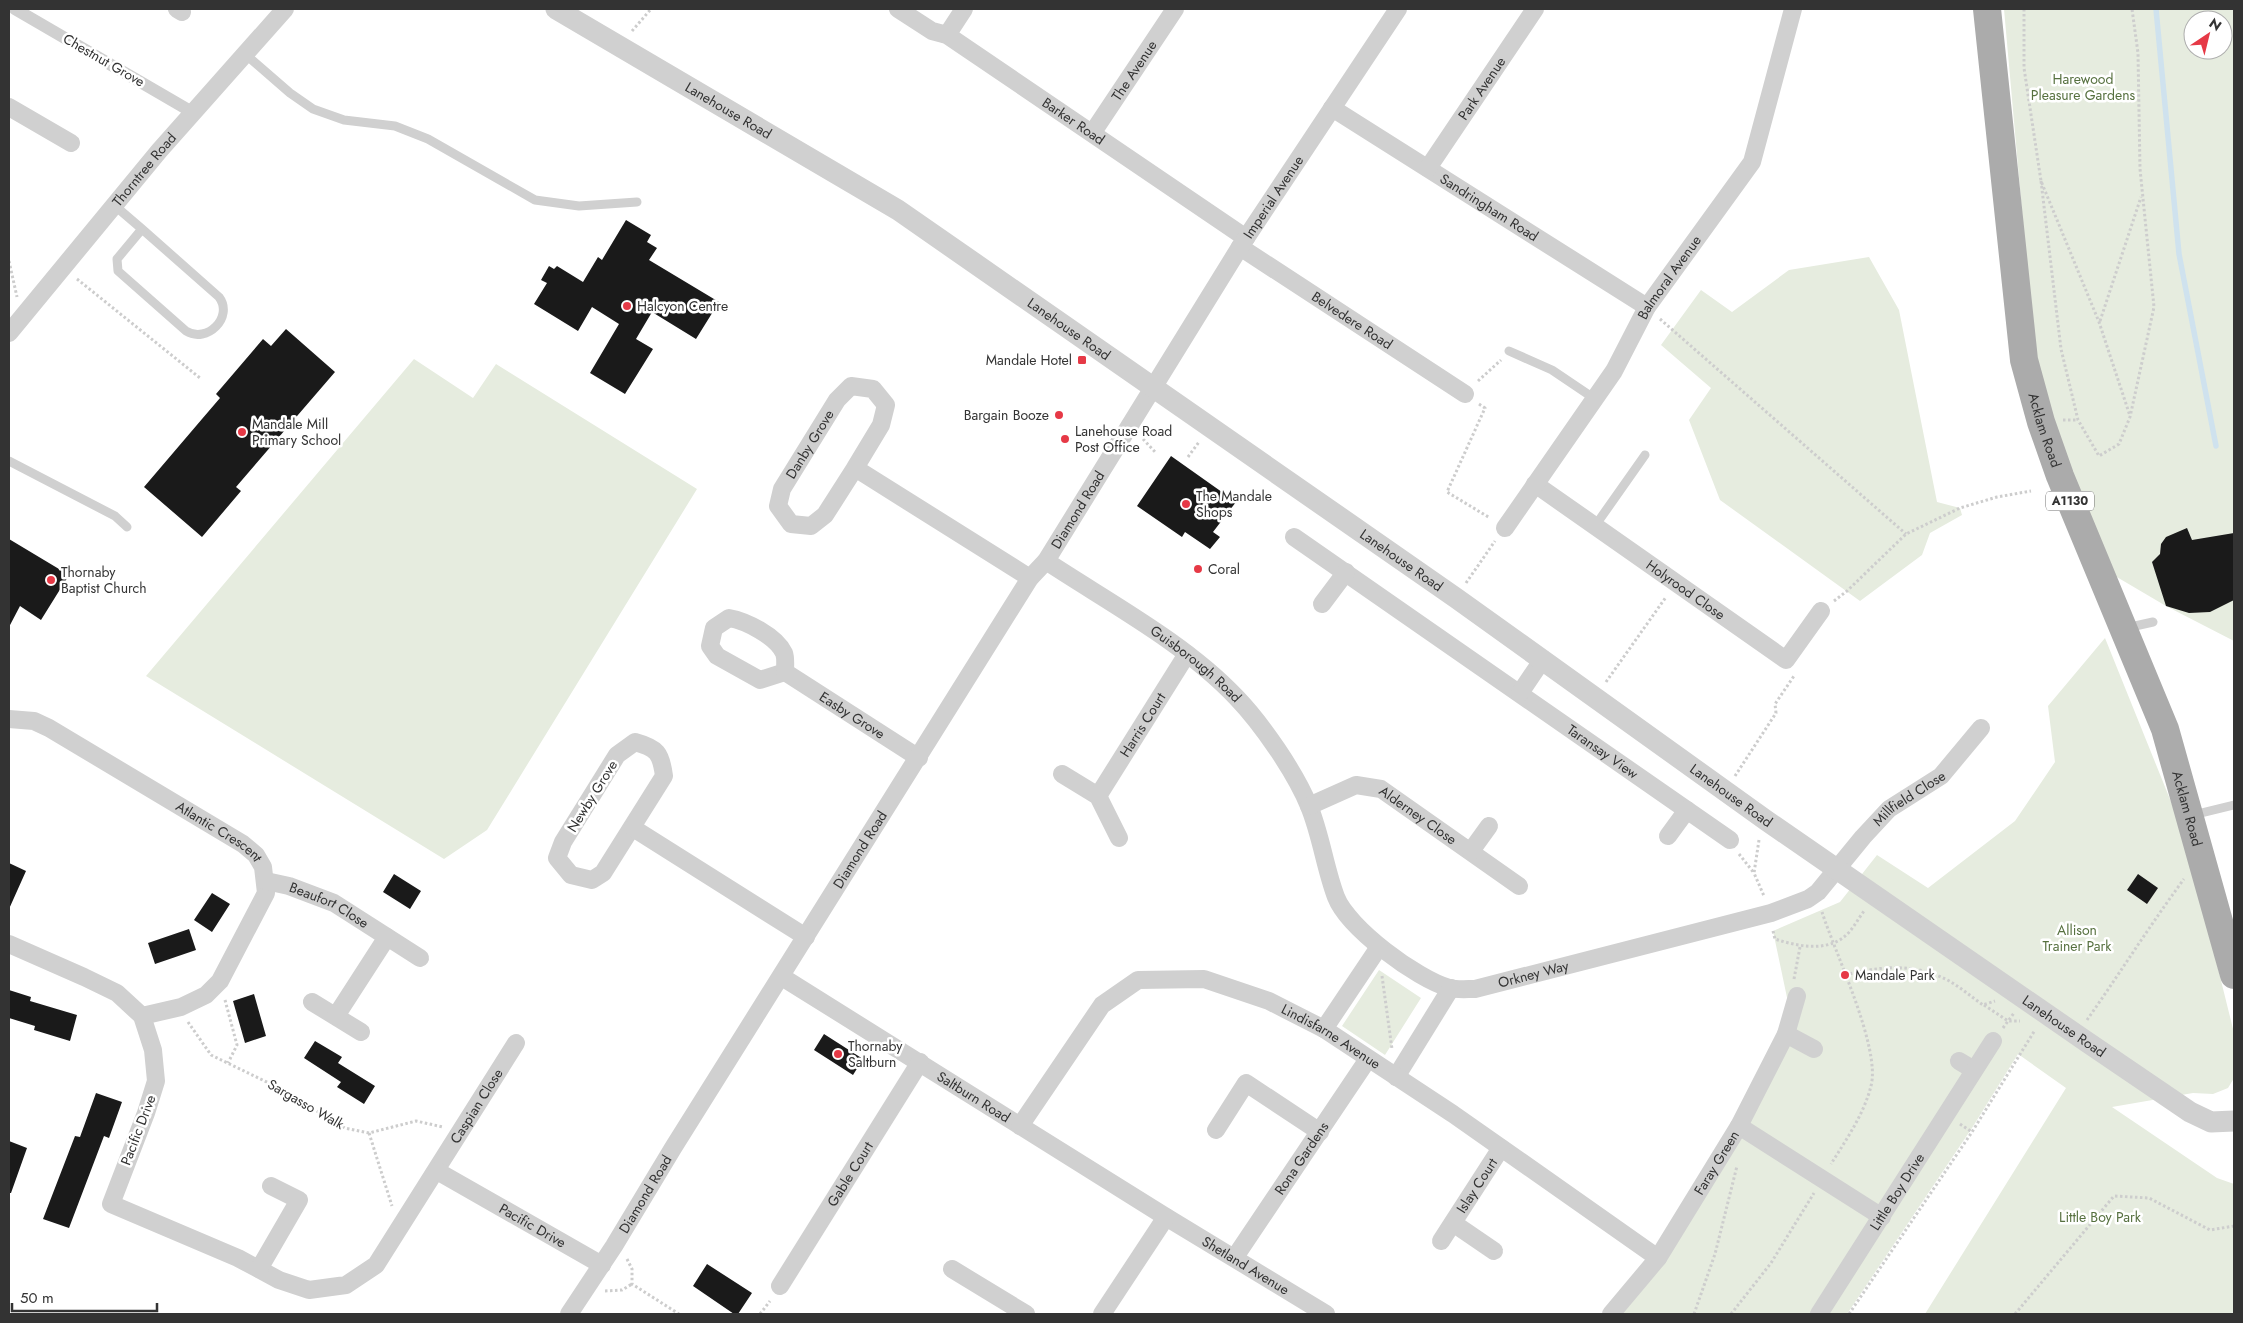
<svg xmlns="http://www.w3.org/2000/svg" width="2243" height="1323" font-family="Jost,sans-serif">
  <rect width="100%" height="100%" fill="#fff"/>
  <path fill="#e6ecdf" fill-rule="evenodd" d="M 2004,9 L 2234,9 L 2234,641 L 2166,606 L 2110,573 L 2072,480 L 2035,357 ZM 2193,20 L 2223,20 L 2223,50 L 2193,50 Z
    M 1869,257 L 1899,310 L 1937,502 L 1960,508 L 1962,515 L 1930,533 L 1922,555 L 1860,601 L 1720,500 L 1689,420 L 1711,388 L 1661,345 L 1701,290 L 1732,312 L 1789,270 Z
    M 414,359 L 473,398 L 496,364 L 697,489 L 487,830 L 444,859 L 146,676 Z
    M 2105,638 L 2186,839 L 2234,1033 L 2234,1078 L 2228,1088 L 2213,1094 L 2193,1093 L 2112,1107 L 2217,1178 L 2234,1184 L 2234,1314 L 1925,1314 L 2066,1088 L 2018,1054 L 1972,1128 L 1847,1314 L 1610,1314 L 1658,1258 L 1793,1026 L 1773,931 L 1840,902 L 1877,855 L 1928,888 L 2015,821 L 2055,762 L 2048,706 Z
    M 1379,970 L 1421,998 L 1385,1055 L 1342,1026 Z"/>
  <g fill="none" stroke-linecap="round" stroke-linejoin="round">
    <path stroke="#cfe2ee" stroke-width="5.5" d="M 2156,9 L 2179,254 L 2216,446"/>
  </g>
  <path fill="#1a1a1a" d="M 626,220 L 651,235 L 647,242 L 657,248 L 649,260 L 719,302 L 696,339 L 652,312 L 636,339 L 653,349 L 625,394 L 590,373 L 619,324 L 592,307 L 578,331 L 534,304 L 547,283 L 541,280 L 549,266 L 554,269 L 557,266 L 583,282 L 598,257 L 602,260 Z
    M 286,329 L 335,372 L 236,487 L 241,491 L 202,537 L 144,487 L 202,419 L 220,398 L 216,394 L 263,339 L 271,346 Z
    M 1171,456 L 1236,502 L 1213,532 L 1220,537 L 1210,549 L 1185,532 L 1182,537 L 1137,506 Z
    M 2187,528 L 2192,540 L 2234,533 L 2234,600 L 2210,612 L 2189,613 L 2166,606 L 2152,562 L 2160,554 L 2161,544 L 2166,537 Z
    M 9,539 L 69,575 L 41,620 L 20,606 L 9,627 Z
    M 9,863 L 26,871 L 9,909 Z
    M 394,874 L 421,891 L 410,909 L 383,892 Z
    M 2138,874 L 2158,888 L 2147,904 L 2127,890 Z
    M 212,893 L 230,904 L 212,932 L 194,920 Z
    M 189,929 L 196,950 L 155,964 L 148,943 Z
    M 9,990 L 31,997 L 30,1001 L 77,1015 L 70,1041 L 34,1030 L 35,1026 L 9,1018 Z
    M 254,994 L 266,1036 L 245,1043 L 233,1001 Z
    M 824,1034 L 863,1059 L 853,1075 L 814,1050 Z
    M 315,1041 L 342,1057 L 338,1063 L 375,1086 L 364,1104 L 337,1087 L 341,1082 L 304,1058 Z
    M 96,1093 L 122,1102 L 109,1138 L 104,1136 L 69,1228 L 43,1219 L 75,1136 L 80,1137 Z
    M 9,1141 L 27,1148 L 11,1193 L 9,1193 Z
    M 707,1264 L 752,1293 L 738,1314 L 734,1314 L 693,1286 Z"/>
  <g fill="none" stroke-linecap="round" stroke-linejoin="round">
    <path stroke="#cdcdcd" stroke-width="3" stroke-dasharray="2.5 2.5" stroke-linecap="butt" d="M 2024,9 L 2024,68 L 2041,181 L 2099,322 L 2130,416
      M 632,31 L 651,9
      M 2041,181 L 2061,349 L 2078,420 L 2099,456 L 2119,444 L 2130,417 L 2154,307 L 2140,169 L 2138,53 L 2132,9
      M 9,261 L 17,297
      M 77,279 L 200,378
      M 1660,319 L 1906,534
      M 2100,321 L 2141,197
      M 1478,381 L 1501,360
      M 1479,404 L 1485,408 L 1447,492 L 1490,518
      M 2063,420 L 2078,420
      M 1143,439 L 1156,453
      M 1188,457 L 1199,442
      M 1466,583 L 1495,541
      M 1834,601 L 1847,591 L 1906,534 L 1960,508 L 1997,497 L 2031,491
      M 1606,682 L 1666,597
      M 1735,776 L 1776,713 L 1775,704 L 1794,676
      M 1759,840 L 1754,873 L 1764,896
      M 1739,854 L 1754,873
      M 1822,912 C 1835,953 1881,1048 1871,1086 C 1864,1114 1846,1140 1831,1164
      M 1773,931 L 1775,939 C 1796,946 1825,952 1844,937 C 1852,931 1858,919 1864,911
      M 1845,975 C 1877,967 1910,963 1941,977 C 1956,983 1970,996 1983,1005 L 1995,1001
      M 1382,976 L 1392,1049
      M 1794,979 L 1800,947
      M 225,1000 L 237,1045 L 228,1063
      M 1984,1005 L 2008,1021 L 2020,1021
      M 2087,1020 C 2120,973 2150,925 2184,879
      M 188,1022 L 211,1055 L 277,1087 L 345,1128 L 369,1133 L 416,1121 L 443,1127
      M 2003,1028 L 2014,1013
      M 1960,1124 L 1972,1132
      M 369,1133 L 392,1206
      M 627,1259 L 632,1269 L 632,1284 L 679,1314
      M 605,1291 L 622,1290 L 632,1284
      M 760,1314 L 770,1301
      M 1694,1314 L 1715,1254 L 1737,1166
      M 1731,1314 L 1771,1263 L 1814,1193
      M 1849,1314 L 1972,1132 L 2035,1030
      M 2015,1314 L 2114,1196 L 2149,1198 L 2210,1230 L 2234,1226"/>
    <path stroke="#d0d0d0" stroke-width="9" d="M 245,54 L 290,93 L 313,109 L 344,120 L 395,126 L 428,139 L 535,200 L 579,206 L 637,202
      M 114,205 L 142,229 L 219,297 C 234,317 207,344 186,331 L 118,271 L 117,259 L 142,229
      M 1509,351 L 1552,370 L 1595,399
      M 9,461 L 115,516 L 127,527
      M 1595,526 L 1645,455
      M 2126,628 L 2153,622
      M 2193,815 L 2234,805"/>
    <path stroke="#d0d0d0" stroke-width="12" d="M 15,9 L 192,112"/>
    <g stroke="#d0d0d0" stroke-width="18">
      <path d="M 177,9 L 182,12"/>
      <path id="s1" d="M 898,9 L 932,31 L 947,35 L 1246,238"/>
      <path d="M 947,35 L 964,9"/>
      <path d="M 9,107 L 71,143"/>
      <path id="s2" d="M 1332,108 L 1647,307"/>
      <path id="s3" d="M 1093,132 L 1175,9"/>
      <path id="s4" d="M 1428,168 L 1535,9"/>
      <path id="s5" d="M 1240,247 L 1465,394"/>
      <path id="s6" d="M 9,333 L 159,151 L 285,9"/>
      <path id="s7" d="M 855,468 L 825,515 L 811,526 L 791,524 L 778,506 L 782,489 L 837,400 L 851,386 L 873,389 L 886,405 L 881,425 L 855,468 L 1030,578"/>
      <path id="s8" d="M 1535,484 L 1786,660 L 1821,611"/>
      <path id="s9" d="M 1505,528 L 1614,371 L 1647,307 L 1752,162 L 1793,9"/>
      <path id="s10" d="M 1294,537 L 1730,840"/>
      <path id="s11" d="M 1046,561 C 1108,602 1185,643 1236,697 C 1262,724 1295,772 1309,806 C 1321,835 1325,868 1336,897 C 1348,928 1417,979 1449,988 C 1457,990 1467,989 1475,989 L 1771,913 L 1808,899 L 1818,892 L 1863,837 L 1889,809 L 1941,776 L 1981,728"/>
      <path d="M 1322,604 L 1346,572"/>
      <path d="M 729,618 C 746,621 776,636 784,653 C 786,658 785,666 785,672 L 760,680 L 717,656 L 710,646 L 714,628 Z"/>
      <path id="s12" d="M 785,672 L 919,758"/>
      <path d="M 1520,693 L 1543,659"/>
      <path id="s13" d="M 9,719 L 34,721 L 49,728 L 243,844 L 256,855 L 263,867 L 266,893 L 220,981 L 206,995 L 181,1007 L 142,1016"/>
      <path d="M 635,742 C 657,748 661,753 664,776 L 603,873 L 592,880 L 571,875 L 557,858 L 563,842 L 617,755 Z"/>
      <path d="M 1062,774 L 1098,796 L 1119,838"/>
      <path id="s14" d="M 1098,796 L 1187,654"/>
      <path id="s15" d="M 1309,806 L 1356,785 L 1381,789 L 1519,886"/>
      <path d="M 633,828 L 806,937"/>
      <path d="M 1668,836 L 1687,810"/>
      <path d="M 1471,851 L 1489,826"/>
      <path id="s16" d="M 266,881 L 289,886 L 334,903 L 420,958"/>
      <path id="s17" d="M 9,944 L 84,977 L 117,993 L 142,1016 L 153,1050 L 156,1081 L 146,1113 L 111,1204 L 238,1258 L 279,1280 L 309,1290 L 346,1285 L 376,1265 L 516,1043"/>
      <path id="s18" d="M 782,977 L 1166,1217 L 1326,1314"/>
      <path d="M 312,1002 L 361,1032"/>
      <path d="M 336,1016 L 387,937"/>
      <path d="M 1324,1029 L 1379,947"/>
      <path d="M 1786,1034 L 1814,1049"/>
      <path d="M 1959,1061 L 1974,1070"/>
      <path d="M 1396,1077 L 1451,988"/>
      <path id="s19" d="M 1020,1126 L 1102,1005 L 1138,980 L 1204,979 L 1269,1001 L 1324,1029 L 1453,1114 L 1658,1258"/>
      <path d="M 1739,1126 L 1882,1217"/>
      <path d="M 1216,1130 L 1246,1083 L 1320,1132"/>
      <path id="s20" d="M 437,1171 L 602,1265"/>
      <path d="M 1453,1223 L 1494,1251"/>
      <path id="s21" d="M 1441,1241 L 1501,1148"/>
      <path id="s22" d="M 1235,1257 L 1368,1059"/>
      <path d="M 259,1269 L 299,1200 L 271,1186"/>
      <path d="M 952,1269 L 1026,1314"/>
      <path id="s23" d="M 780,1286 L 920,1062"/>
      <path id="s24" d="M 569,1314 L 614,1246 L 673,1148 L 1030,578 L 1046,561 L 1240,247 L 1398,9"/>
      <path d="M 1102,1314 L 1166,1217"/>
      <path id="s25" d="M 1611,1314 L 1658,1258 L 1739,1126 L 1786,1034 L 1797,996"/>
      <path id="s26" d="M 1819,1314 L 1993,1041"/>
    </g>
    <path stroke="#d0d0d0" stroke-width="21" id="s27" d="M 556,9 L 898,210 L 1456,598 L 1767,821 L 2087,1042 L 2190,1112 L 2211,1122 L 2234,1121"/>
    <path stroke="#ababab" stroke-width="28" id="s28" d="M 1987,9 L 2024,360 L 2041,422 L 2060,476 L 2165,729 L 2234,975"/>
  </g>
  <g fill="#e63946" stroke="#fff" stroke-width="2">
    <circle cx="627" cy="306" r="5"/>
    <rect x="1077" y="355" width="10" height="10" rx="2.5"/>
    <circle cx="1059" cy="415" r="5"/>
    <circle cx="242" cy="432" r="5"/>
    <circle cx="1065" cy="439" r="5"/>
    <circle cx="1186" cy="504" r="5"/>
    <circle cx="1198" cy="569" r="5"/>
    <circle cx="51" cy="580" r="5"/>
    <circle cx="1845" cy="975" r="5"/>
    <circle cx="838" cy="1054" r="5"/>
  </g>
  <g text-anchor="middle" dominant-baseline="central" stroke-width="5" stroke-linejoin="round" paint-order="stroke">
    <rect fill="#fff" stroke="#707070" stroke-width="1" x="2046" y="491.5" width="48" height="19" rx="4"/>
    <g font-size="12" font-weight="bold" fill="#333">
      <text x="2070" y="501">A1130</text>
    </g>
    <g font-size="14" fill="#333" stroke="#fff">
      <text transform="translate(104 60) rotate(30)">Chestnut Grove</text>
      <text stroke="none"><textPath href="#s3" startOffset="74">The Avenue</textPath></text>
      <text stroke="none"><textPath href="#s4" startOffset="96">Park Avenue</textPath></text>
      <text stroke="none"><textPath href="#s27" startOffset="200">Lanehouse Road</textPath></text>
      <text stroke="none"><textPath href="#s1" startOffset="209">Barker Road</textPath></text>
      <text stroke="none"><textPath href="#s6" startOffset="212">Thorntree Road</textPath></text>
      <text stroke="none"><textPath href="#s24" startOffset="1321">Imperial Avenue</textPath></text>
      <text stroke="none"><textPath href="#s2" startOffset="186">Sandringham Road</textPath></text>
      <text stroke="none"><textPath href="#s9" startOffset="300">Balmoral Avenue</textPath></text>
      <text stroke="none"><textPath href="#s5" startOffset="134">Belvedere Road</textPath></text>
      <text stroke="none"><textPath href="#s27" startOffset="605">Lanehouse Road</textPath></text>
      <text stroke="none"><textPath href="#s28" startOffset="426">Acklam Road</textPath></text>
      <text stroke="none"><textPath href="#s7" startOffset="186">Danby Grove</textPath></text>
      <text stroke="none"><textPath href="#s24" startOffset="952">Diamond Road</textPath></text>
      <text stroke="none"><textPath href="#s27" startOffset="1010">Lanehouse Road</textPath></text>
      <text stroke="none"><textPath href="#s8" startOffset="184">Holyrood Close</textPath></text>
      <text stroke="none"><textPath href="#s11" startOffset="182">Guisborough Road</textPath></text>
      <text stroke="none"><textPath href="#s12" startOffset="80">Easby Grove</textPath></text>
      <text stroke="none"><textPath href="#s14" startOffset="84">Harris Court</textPath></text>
      <text stroke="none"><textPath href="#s10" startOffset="376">Taransay View</textPath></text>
      <text stroke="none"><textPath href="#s27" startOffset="1415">Lanehouse Road</textPath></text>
      <text transform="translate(592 796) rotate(-58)">Newby Grove</text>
      <text stroke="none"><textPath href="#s11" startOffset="1124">Millfield Close</textPath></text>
      <text stroke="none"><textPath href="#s28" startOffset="831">Acklam Road</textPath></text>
      <text stroke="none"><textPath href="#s15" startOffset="122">Alderney Close</textPath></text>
      <text stroke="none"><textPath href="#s13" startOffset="241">Atlantic Crescent</textPath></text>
      <text stroke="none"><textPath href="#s24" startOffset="548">Diamond Road</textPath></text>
      <text stroke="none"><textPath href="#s16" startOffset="68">Beaufort Close</textPath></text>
      <text stroke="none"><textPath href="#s11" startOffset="695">Orkney Way</textPath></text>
      <text stroke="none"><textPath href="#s27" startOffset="1820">Lanehouse Road</textPath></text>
      <text stroke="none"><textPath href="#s19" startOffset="396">Lindisfarne Avenue</textPath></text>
      <text stroke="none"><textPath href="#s18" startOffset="226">Saltburn Road</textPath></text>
      <text transform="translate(306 1104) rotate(30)">Sargasso Walk</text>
      <text stroke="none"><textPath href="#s17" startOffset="828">Caspian Close</textPath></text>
      <text transform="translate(138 1130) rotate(-69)">Pacific Drive</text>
      <text stroke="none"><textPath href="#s22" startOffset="119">Rona Gardens</textPath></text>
      <text stroke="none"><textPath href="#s25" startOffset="185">Faray Green</textPath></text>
      <text stroke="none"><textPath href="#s23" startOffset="132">Gable Court</textPath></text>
      <text stroke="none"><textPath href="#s21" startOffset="66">Islay Court</textPath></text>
      <text stroke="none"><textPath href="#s24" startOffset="142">Diamond Road</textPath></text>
      <text stroke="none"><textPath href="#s26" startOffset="145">Little Boy Drive</textPath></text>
      <text stroke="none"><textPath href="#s20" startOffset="110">Pacific Drive</textPath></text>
      <text stroke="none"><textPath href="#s18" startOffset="546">Shetland Avenue</textPath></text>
    </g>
    <g font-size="14" fill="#56703f" stroke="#fff">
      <text x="2083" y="79">Harewood<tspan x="2083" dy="16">Pleasure Gardens</tspan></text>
      <text x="2077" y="930">Allison<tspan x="2077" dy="16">Trainer Park</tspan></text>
      <text x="2100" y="1217">Little Boy Park</text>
    </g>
    <g font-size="14" fill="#333" stroke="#fff" text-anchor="start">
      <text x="637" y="306">Halcyon Centre</text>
      <text x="1072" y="360" text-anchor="end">Mandale Hotel</text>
      <text x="1049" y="415" text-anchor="end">Bargain Booze</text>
      <text x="252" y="424">Mandale Mill<tspan x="252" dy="16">Primary School</tspan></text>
      <text x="1075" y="431">Lanehouse Road<tspan x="1075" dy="16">Post Office</tspan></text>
      <text x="1196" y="496">The Mandale<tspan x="1196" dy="16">Shops</tspan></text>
      <text x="1208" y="569">Coral</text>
      <text x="61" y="572">Thornaby<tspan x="61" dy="16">Baptist Church</tspan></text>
      <text x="1855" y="975">Mandale Park</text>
      <text x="848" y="1046">Thornaby<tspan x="848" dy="16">Saltburn</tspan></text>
    </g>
  </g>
  <rect width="2243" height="1323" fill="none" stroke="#333333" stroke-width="20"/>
  <g transform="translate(2208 35) rotate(35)"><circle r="24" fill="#ffffff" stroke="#adadad"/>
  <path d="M0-4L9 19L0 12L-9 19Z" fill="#e63946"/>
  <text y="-8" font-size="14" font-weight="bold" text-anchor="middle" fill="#333333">N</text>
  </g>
  <path d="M12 1303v8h145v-8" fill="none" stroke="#333333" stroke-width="2.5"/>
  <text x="20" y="1303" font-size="15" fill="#333333" stroke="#ffffff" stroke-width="4" paint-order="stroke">50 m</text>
</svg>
